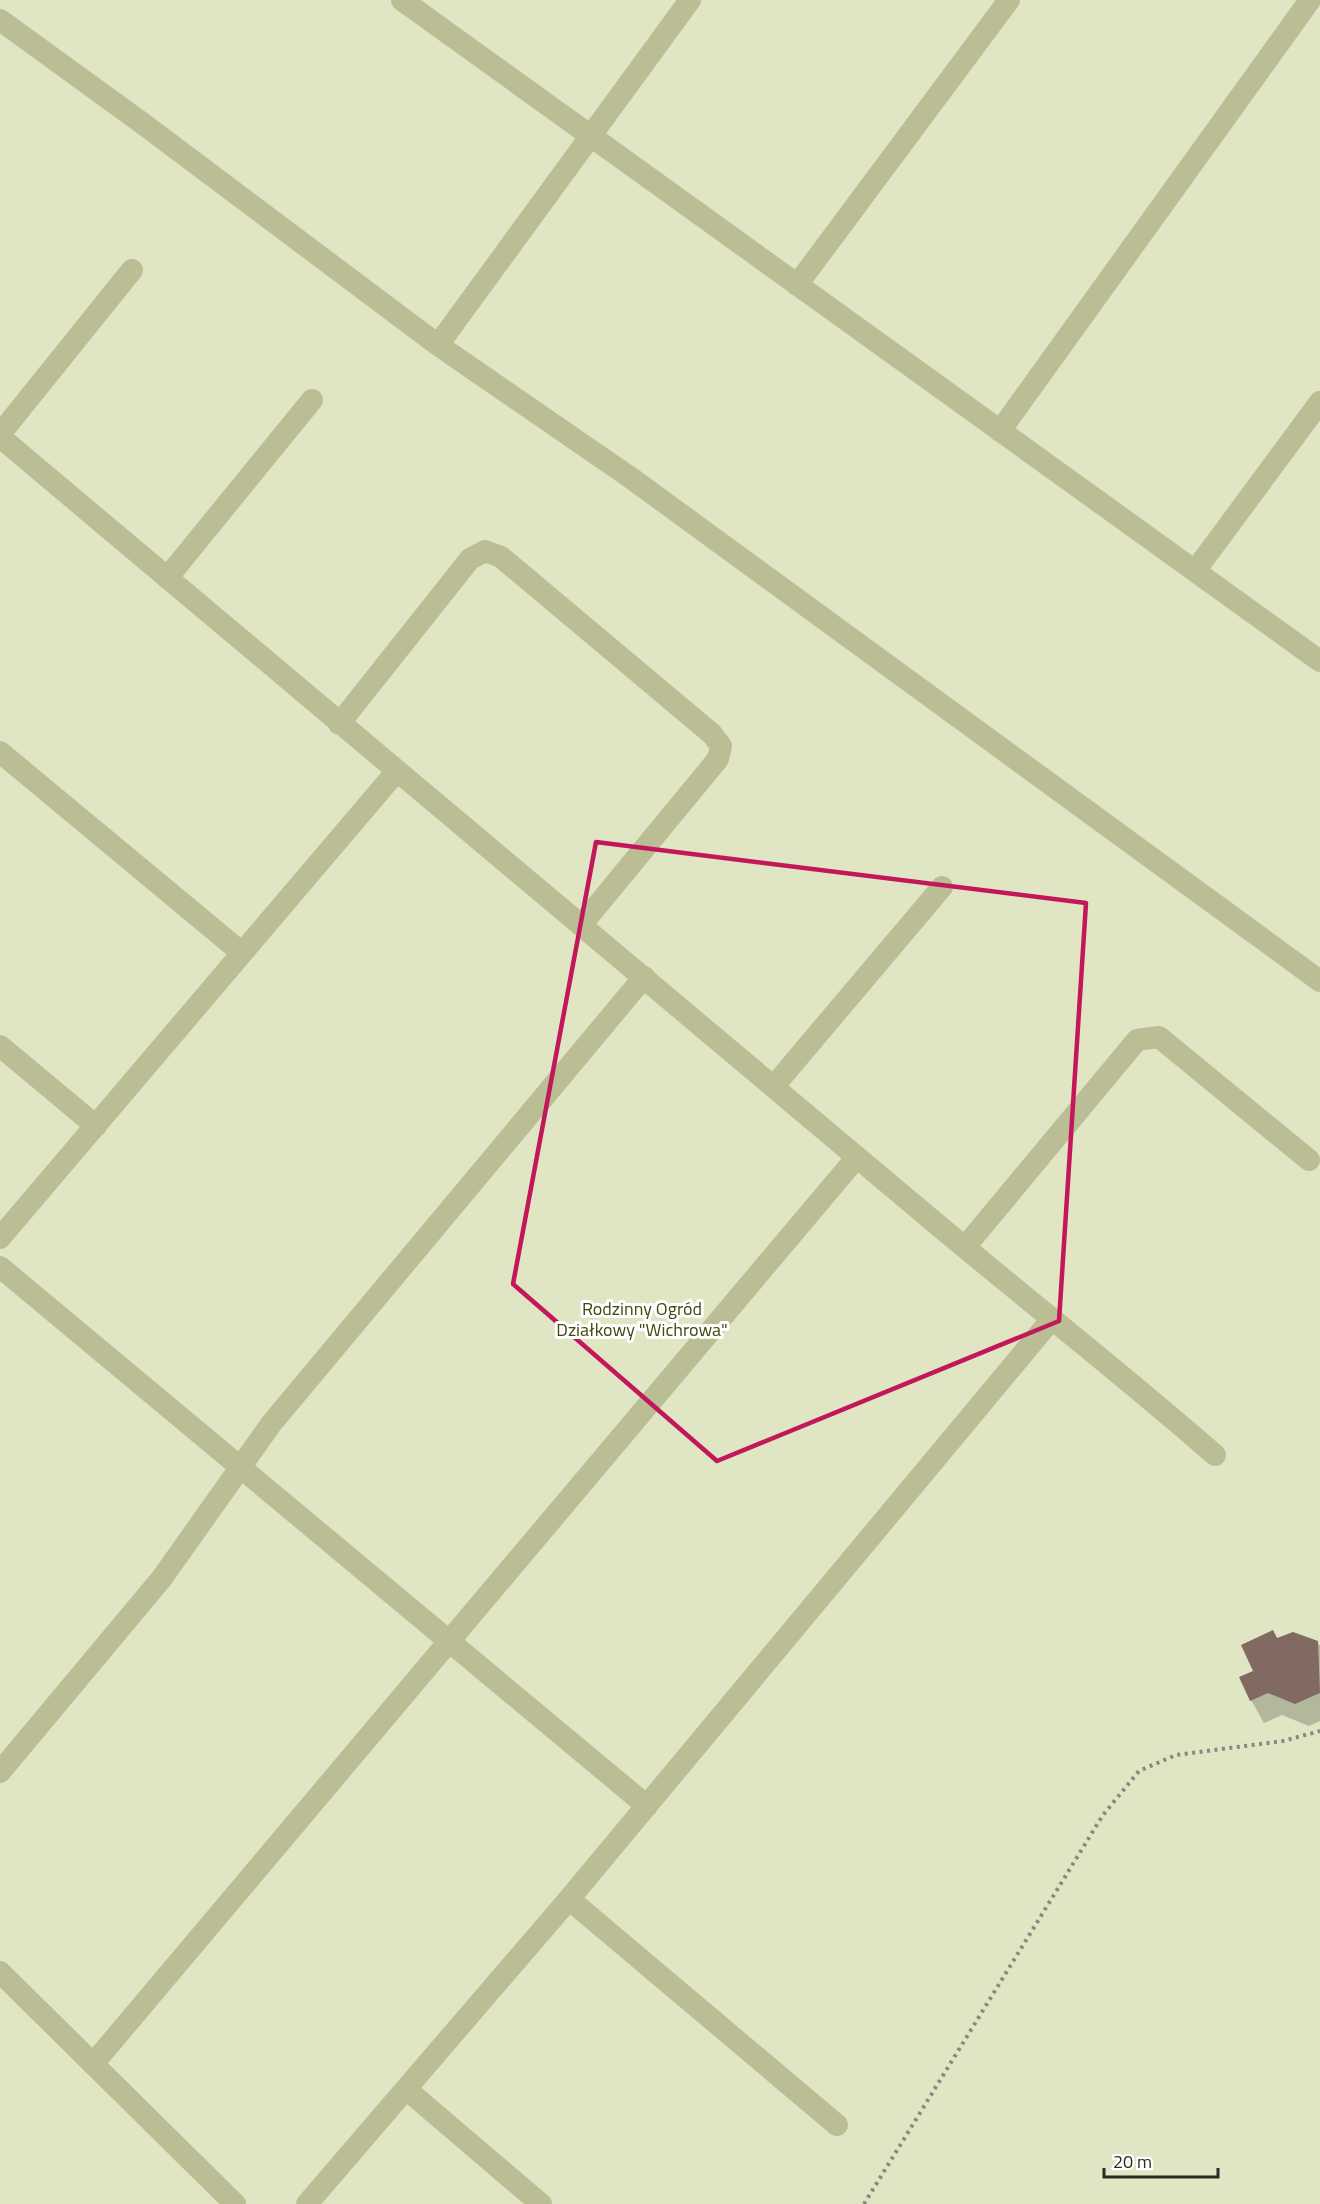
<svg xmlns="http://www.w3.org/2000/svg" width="1320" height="2204" font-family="'Titillium Web',sans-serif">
  <rect width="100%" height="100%" fill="#fff4f0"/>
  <path fill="#e0e5c4" d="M 0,0 L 1320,0 L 1320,2204 L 0,2204 Z"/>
  <path fill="#0003" d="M 1277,1640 L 1317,1642 L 1320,1646 L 1320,1721 L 1309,1726 L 1282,1715 L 1264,1723 L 1251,1700 L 1255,1671 Z"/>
  <path fill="#806a61" d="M 1273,1630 L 1277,1638 L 1293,1632 L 1318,1641 L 1320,1693 L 1295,1704 L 1268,1693 L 1250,1701 L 1239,1677 L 1253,1671 L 1241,1645 Z"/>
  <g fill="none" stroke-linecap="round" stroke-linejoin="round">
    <path stroke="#8e8480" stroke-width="4" stroke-dasharray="3 4.5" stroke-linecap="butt" d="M 864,2204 L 1103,1815 L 1139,1771 L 1176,1755 L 1283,1741 L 1320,1731"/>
    <path stroke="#bbbd94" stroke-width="22" d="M 402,0 L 1320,661
      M 0,20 L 142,123 L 438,345 L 631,478 L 1320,981
      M 797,285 L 1009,0
      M 438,345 L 690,0
      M 1000,431 L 1310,0
      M 0,434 L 132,270
      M 0,437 C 312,701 627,962 939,1226 C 1031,1303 1125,1376 1215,1455
      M 1195,571 L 1320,402
      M 167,578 L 312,400
      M 339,724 L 470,559 L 485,551 L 501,557 L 712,734 L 721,746 L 718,759 L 582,924
      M 0,752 L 242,953
      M 0,1046 L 96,1126
      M 774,1086 L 942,887
      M 0,1238 L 396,772
      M 965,1247 L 1137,1040 L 1159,1037 L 1309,1160
      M 0,1267 L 647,1806
      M 0,1772 L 162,1578 L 271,1424 L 644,977
      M 569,1899 L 837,2125
      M 0,1972 L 235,2204
      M 93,2064 L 857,1157
      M 406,2089 L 541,2204
      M 307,2204 L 569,1899 L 1051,1320"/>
  </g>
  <path fill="none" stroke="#c2185b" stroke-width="4.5" stroke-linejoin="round" d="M 596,842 L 1086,903 L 1059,1321 L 717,1461 L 513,1284 Z"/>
  <g text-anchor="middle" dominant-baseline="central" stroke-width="6" stroke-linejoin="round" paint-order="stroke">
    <g font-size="18" fill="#42470e" stroke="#fff">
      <text x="642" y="1308">Rodzinny Ogród<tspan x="642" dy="21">Działkowy "Wichrowa"</tspan></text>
    </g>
  </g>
  <path d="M1104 2168v9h114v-9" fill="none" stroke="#312825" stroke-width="3"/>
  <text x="1113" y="2168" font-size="18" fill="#312825" stroke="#ffffff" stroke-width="4.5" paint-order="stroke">20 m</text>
</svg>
